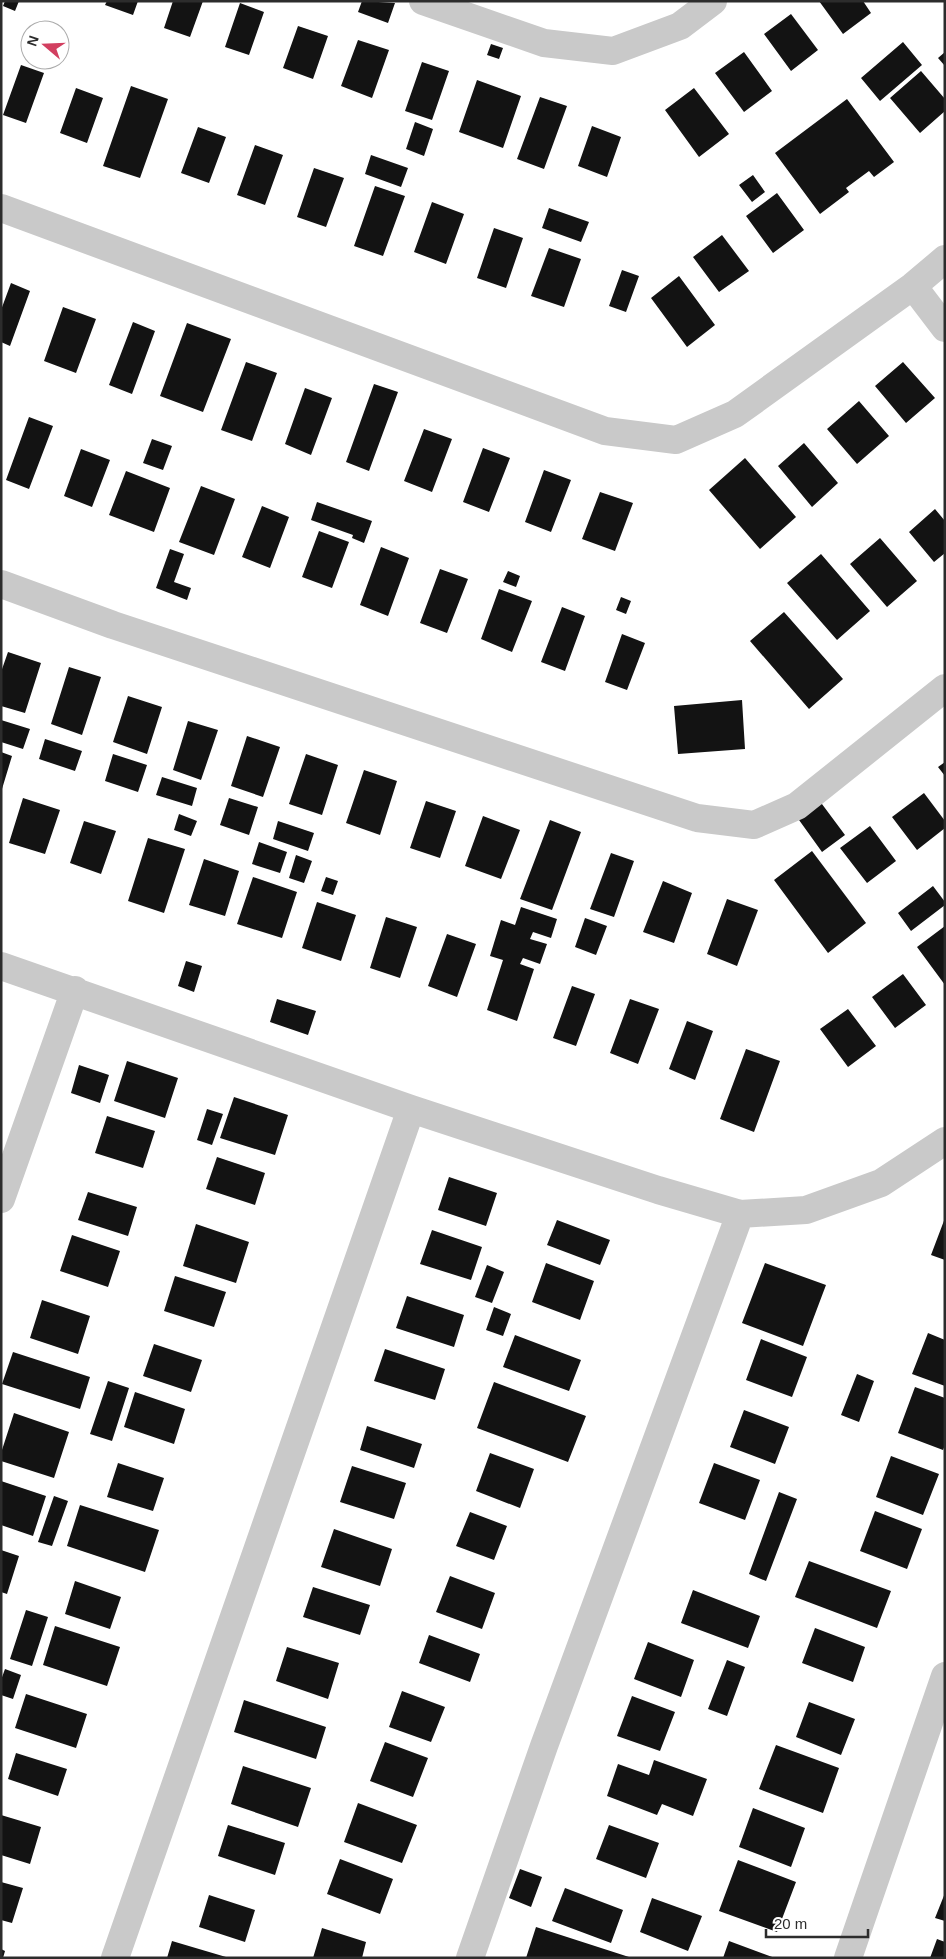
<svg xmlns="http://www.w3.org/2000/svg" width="946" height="1959" font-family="Helvetica,sans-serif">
  <rect width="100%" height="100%" fill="#fff"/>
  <path fill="#131313" d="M 5,1 L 19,1 L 15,11 L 3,6 Z
    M 107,1 L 138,1 L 133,15 L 105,5 Z
    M 173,1 L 203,1 L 190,37 L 164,28 Z
    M 362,1 L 395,3 L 388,23 L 358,12 Z
    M 819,1 L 863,1 L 871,13 L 843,34 Z
    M 240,3 L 264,12 L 249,55 L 225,47 Z
    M 791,14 L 818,50 L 791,71 L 764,34 Z
    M 298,26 L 328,36 L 313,79 L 283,68 Z
    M 358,40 L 389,50 L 372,98 L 341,86 Z
    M 903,42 L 922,65 L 880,101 L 861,78 Z
    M 491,44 L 503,48 L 499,59 L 487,55 Z
    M 744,52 L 772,91 L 744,112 L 715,73 Z
    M 945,52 L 945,66 L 938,58 Z
    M 422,62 L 449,71 L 432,120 L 405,111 Z
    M 21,65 L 44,73 L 26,123 L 3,115 Z
    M 921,71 L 945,99 L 945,111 L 920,133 L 890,98 Z
    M 477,80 L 521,96 L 503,148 L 459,132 Z
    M 131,86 L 168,99 L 140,178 L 103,166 Z
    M 76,88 L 103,98 L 87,143 L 60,133 Z
    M 694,88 L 729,134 L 699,157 L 665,110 Z
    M 540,97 L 567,106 L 544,169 L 517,159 Z
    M 847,99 L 894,162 L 874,177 L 869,171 L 846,188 L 849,192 L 820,214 L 775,153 Z
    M 415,122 L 433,129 L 424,156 L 406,149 Z
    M 592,126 L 621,137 L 607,177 L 578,166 Z
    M 198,127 L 226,137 L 209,183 L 181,173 Z
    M 255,145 L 283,155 L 265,205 L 237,195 Z
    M 371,155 L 408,168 L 401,187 L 365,174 Z
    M 314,168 L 344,178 L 326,227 L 297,217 Z
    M 753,175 L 765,192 L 752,202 L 739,185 Z
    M 375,186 L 405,196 L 383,256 L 354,246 Z
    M 777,193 L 804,230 L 773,253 L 746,216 Z
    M 432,202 L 464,214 L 446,264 L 414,252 Z
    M 549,208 L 589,222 L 581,242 L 542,228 Z
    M 494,228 L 523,238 L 506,288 L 477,278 Z
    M 722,235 L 749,271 L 719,292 L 693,257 Z
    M 549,248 L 581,259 L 564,307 L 531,296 Z
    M 622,270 L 639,276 L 626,312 L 609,306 Z
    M 679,276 L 715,325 L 687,347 L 651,298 Z
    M 11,283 L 30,291 L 10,346 L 1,342 L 1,310 Z
    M 63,307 L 96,319 L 76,373 L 44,361 Z
    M 133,322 L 155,331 L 132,394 L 109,385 Z
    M 187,323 L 231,339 L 203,412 L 160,396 Z
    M 246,362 L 277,373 L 252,441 L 221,430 Z
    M 903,362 L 935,398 L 906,423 L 875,386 Z
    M 374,384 L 398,392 L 369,471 L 346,462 Z
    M 305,388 L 332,398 L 311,455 L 285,444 Z
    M 859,401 L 889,436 L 857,464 L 827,429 Z
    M 29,417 L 53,426 L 29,489 L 6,480 Z
    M 424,429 L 452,439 L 432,492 L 404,481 Z
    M 152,439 L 172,446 L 163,470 L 143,463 Z
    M 804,443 L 838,483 L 812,507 L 778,466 Z
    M 483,448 L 510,458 L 489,512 L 463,502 Z
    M 81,449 L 110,460 L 92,507 L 64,496 Z
    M 745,458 L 796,517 L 760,549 L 709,490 Z
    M 544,470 L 571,480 L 551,532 L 525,522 Z
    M 126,471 L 170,488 L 154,532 L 109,515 Z
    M 201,486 L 235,499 L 214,555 L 179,542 Z
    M 600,492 L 633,503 L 615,551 L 582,539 Z
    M 317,502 L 372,521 L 364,543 L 352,538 L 353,535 L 311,520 Z
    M 262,506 L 289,517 L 270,568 L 242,557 Z
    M 935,509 L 945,521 L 945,553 L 934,562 L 909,532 Z
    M 319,531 L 349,542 L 332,588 L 302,577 Z
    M 880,538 L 917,581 L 887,607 L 850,564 Z
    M 381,547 L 409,558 L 388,616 L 360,605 Z
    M 170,549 L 184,554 L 174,582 L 191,588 L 187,600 L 156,588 Z
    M 821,554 L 870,611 L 837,640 L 787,583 Z
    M 440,569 L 468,579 L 447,633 L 420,623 Z
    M 508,571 L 520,576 L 516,587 L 503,582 Z
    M 499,589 L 532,601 L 512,652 L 481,639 Z
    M 621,597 L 631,601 L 626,614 L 616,610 Z
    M 562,607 L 585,616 L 565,671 L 541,662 Z
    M 784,612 L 843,679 L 809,709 L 750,641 Z
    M 622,634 L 645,643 L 627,690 L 605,682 Z
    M 8,652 L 41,663 L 25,713 L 1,706 L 1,672 Z
    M 69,667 L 101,677 L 82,735 L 51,724 Z
    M 128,696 L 162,707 L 147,754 L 113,742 Z
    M 742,700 L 745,749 L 678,754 L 674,706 Z
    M 1,720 L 30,729 L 23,749 L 1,742 Z
    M 188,721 L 218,730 L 201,780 L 173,770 Z
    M 247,736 L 280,747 L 263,797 L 231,786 Z
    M 45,739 L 82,751 L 75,771 L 39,759 Z
    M 1,752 L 12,756 L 2,789 L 1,789 Z
    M 113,754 L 147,765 L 138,792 L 105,781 Z
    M 306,754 L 338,765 L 322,815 L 289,804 Z
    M 945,762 L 945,776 L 938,767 Z
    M 364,770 L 397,781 L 380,835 L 346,823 Z
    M 162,777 L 197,788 L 192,806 L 156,795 Z
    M 924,793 L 945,821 L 945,828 L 917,850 L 892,817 Z
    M 816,796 L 845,835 L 822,852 L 794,813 Z
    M 23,798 L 60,810 L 45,854 L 9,843 Z
    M 229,798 L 258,807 L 249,835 L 220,825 Z
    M 426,801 L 456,811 L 440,858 L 410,848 Z
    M 179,814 L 197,821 L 191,836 L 174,830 Z
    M 483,816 L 520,830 L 501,879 L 465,866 Z
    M 550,820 L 581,832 L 552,910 L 520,899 Z
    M 84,821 L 116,831 L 101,874 L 70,863 Z
    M 278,821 L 314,833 L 308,851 L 273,839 Z
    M 870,826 L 896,861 L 867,883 L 840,848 Z
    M 148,838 L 185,849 L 164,913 L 128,901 Z
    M 259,842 L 287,852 L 280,873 L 252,864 Z
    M 812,851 L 866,923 L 828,953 L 774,880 Z
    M 611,853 L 634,861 L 614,917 L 590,909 Z
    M 296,855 L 312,861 L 304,883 L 289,878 Z
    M 204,859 L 239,871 L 225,916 L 189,905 Z
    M 253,877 L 297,892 L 282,938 L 237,924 Z
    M 326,877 L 338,881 L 333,895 L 321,891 Z
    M 663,881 L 692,893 L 674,943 L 643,932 Z
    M 933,886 L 945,902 L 945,905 L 911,931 L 898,913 Z
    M 727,899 L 758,910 L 737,966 L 707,954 Z
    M 317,902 L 356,915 L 341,961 L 302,948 Z
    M 521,907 L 557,919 L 551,938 L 533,932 L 530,939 L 547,944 L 540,964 L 523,958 L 520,964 L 534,969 L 517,1021 L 487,1010 L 503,960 L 490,956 L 501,920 L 515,925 Z
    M 386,917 L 417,927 L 400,978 L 370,968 Z
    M 585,918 L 607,926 L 596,955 L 575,947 Z
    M 945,926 L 945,985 L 917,947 Z
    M 447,934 L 476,944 L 457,997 L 428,986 Z
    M 186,961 L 202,966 L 194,992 L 178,986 Z
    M 903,974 L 926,1005 L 895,1028 L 872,997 Z
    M 572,986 L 595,994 L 576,1046 L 553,1038 Z
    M 277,999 L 316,1011 L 308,1035 L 270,1022 Z
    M 630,999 L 659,1009 L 638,1064 L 610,1053 Z
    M 848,1009 L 876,1046 L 848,1067 L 820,1029 Z
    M 687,1021 L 713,1031 L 695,1080 L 669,1069 Z
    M 746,1049 L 780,1061 L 754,1132 L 720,1119 Z
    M 127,1061 L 178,1078 L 165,1118 L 114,1101 Z
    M 79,1065 L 109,1075 L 100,1103 L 71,1093 Z
    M 234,1097 L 288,1115 L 275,1155 L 220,1138 Z
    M 207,1109 L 223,1114 L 212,1145 L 197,1140 Z
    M 107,1116 L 155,1131 L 143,1168 L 95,1153 Z
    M 217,1157 L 265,1173 L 255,1205 L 206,1189 Z
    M 449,1177 L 497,1193 L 486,1226 L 438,1210 Z
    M 88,1192 L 137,1207 L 128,1236 L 78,1220 Z
    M 945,1218 L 945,1260 L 931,1255 Z
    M 557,1220 L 610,1240 L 600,1265 L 547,1245 Z
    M 196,1224 L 249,1242 L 236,1283 L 183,1266 Z
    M 432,1230 L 482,1247 L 471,1280 L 420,1264 Z
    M 72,1235 L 120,1251 L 108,1287 L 60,1271 Z
    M 546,1263 L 594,1281 L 580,1320 L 532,1302 Z
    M 765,1263 L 826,1285 L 803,1346 L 742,1323 Z
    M 487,1265 L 504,1272 L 492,1303 L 475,1297 Z
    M 175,1276 L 226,1292 L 214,1327 L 164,1311 Z
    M 407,1296 L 464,1315 L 454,1347 L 396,1328 Z
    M 42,1300 L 90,1316 L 78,1354 L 30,1338 Z
    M 494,1307 L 511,1314 L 503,1336 L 486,1330 Z
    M 928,1333 L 945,1340 L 945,1386 L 912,1374 Z
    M 515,1335 L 581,1360 L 569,1391 L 503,1367 Z
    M 761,1339 L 807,1357 L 792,1397 L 746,1380 Z
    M 154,1344 L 202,1360 L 191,1392 L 143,1376 Z
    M 385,1349 L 445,1369 L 435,1400 L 374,1381 Z
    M 13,1352 L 90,1377 L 80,1409 L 2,1384 Z
    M 857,1374 L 874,1381 L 859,1422 L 841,1415 Z
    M 108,1381 L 129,1388 L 112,1441 L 90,1434 Z
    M 494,1382 L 586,1416 L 568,1462 L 477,1428 Z
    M 915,1387 L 945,1398 L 945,1445 L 943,1450 L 898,1433 Z
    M 135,1392 L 185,1409 L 174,1444 L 124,1427 Z
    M 744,1410 L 789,1427 L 775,1464 L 730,1447 Z
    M 14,1413 L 69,1432 L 54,1478 L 1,1461 L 1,1453 Z
    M 367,1426 L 422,1444 L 414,1468 L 360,1450 Z
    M 490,1453 L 534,1469 L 520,1508 L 476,1491 Z
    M 891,1456 L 939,1474 L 923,1515 L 876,1497 Z
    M 118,1463 L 164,1478 L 153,1511 L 107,1497 Z
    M 714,1463 L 760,1480 L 745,1520 L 699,1503 Z
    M 352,1466 L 406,1483 L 394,1519 L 340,1502 Z
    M 1,1481 L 46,1496 L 33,1536 L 1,1525 Z
    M 779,1492 L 797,1499 L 766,1581 L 749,1574 Z
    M 54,1496 L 68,1501 L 52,1546 L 38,1542 Z
    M 80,1505 L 159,1530 L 145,1572 L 67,1546 Z
    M 875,1511 L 922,1529 L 907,1569 L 860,1551 Z
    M 470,1512 L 507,1526 L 494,1560 L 456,1546 Z
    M 334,1529 L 392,1549 L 380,1586 L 321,1567 Z
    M 1,1550 L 19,1556 L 7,1594 L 1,1592 Z
    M 809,1561 L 891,1591 L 877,1628 L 795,1597 Z
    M 450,1576 L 495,1593 L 482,1629 L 436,1612 Z
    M 75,1581 L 121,1597 L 110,1629 L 65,1614 Z
    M 313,1587 L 370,1605 L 360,1635 L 303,1617 Z
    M 693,1590 L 760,1616 L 748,1648 L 681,1623 Z
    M 26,1610 L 48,1617 L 32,1666 L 10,1659 Z
    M 55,1626 L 120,1647 L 107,1686 L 43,1665 Z
    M 815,1628 L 865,1647 L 853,1682 L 802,1663 Z
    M 429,1635 L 480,1654 L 470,1682 L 419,1663 Z
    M 648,1642 L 694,1660 L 681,1697 L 634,1679 Z
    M 287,1647 L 339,1663 L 328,1699 L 276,1681 Z
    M 727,1660 L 745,1667 L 727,1716 L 708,1709 Z
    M 5,1669 L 21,1675 L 13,1699 L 1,1695 L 1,1680 Z
    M 402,1691 L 445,1707 L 431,1742 L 389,1727 Z
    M 26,1694 L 87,1714 L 76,1748 L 15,1728 Z
    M 632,1696 L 675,1712 L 660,1751 L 617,1736 Z
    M 244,1700 L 326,1727 L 316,1759 L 234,1732 Z
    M 809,1702 L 855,1719 L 841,1755 L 796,1737 Z
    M 385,1742 L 428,1758 L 413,1797 L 370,1781 Z
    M 776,1745 L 839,1768 L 823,1813 L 759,1789 Z
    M 16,1753 L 67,1769 L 58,1796 L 8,1779 Z
    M 654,1760 L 707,1779 L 693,1816 L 662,1804 L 657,1815 L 607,1796 L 618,1764 L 649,1775 Z
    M 243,1766 L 311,1788 L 298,1827 L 231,1804 Z
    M 358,1803 L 417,1825 L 402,1863 L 344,1842 Z
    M 753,1808 L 805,1828 L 791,1867 L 739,1847 Z
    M 1,1815 L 41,1827 L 30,1864 L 1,1855 Z
    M 228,1825 L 285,1843 L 275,1875 L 218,1856 Z
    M 609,1825 L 659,1843 L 646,1878 L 596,1859 Z
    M 340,1859 L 393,1879 L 380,1914 L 327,1894 Z
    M 738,1860 L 796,1882 L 777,1932 L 719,1911 Z
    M 520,1869 L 542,1877 L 531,1907 L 509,1898 Z
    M 1,1882 L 23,1888 L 12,1923 L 1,1920 Z
    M 565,1888 L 623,1910 L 611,1943 L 552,1921 Z
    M 945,1893 L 945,1921 L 935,1918 Z
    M 209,1895 L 255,1910 L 245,1942 L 199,1927 Z
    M 652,1898 L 702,1916 L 688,1951 L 640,1932 Z
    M 536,1927 L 629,1957 L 629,1958 L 526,1958 Z
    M 322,1928 L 366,1942 L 362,1958 L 313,1958 Z
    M 937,1939 L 945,1942 L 945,1958 L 930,1958 Z
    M 172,1941 L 226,1957 L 226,1958 L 167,1958 Z
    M 729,1941 L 775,1958 L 723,1958 Z
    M 1,1949 L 5,1951 L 3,1958 L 1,1958 Z"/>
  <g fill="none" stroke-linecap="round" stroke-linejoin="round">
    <path stroke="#c9c9c9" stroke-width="28" d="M 423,1 L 544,43 L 613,51 L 680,26 L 713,1
      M 1,208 L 605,431 L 676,440 L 735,414 L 913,286 L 945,259
      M 913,286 L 945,328
      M 1,584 L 113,625 L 697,818 L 754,825 L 797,806 L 945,688
      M 1,966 L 411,1109 L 658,1190 L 740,1214 L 806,1210 L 881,1183 L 945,1141
      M 1,1199 L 75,990
      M 115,1958 L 411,1109
      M 470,1958 L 544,1746 L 740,1214
      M 848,1958 L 945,1676"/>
  </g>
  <rect width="946" height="1959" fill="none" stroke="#2c2c2c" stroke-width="5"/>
  <g transform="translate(45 45) rotate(289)"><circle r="24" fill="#ffffff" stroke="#ababab"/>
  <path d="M0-4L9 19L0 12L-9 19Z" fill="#d23f60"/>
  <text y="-8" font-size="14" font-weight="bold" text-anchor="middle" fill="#2c2c2c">N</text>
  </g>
  <path d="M766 1929v8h102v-8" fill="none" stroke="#2c2c2c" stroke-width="2.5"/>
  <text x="774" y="1929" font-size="15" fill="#2c2c2c" stroke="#ffffff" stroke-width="4" paint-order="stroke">20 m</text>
</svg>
